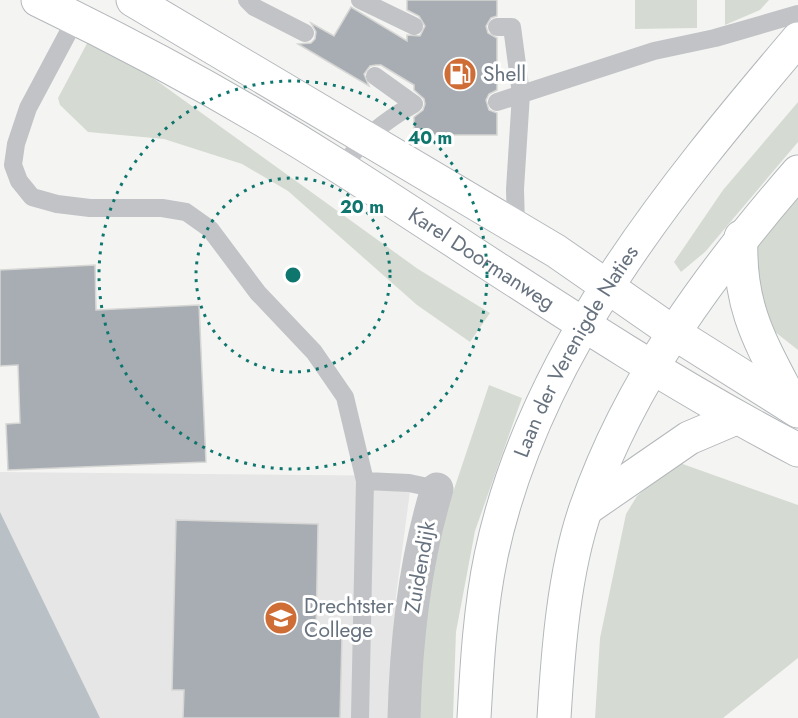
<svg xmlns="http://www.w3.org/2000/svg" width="798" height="718" font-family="Jost,sans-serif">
  <rect width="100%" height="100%" fill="#f4f5f2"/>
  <path fill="#e5e6e5" d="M 0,472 L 412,476 L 396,596 L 391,718 L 99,718 L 0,513 Z"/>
  <path fill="#d5dbd3" d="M 635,0 L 697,0 L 697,28 L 635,29 Z
    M 725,0 L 769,0 L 760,10 L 725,25 Z
    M 92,34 L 418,269 L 490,313 L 470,342 L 417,305 L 288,191 L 242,164 L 164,139 L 88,132 L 60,105 L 58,98 Z
    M 798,102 L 798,142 L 705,252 L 681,272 L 674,262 L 723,190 Z
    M 798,193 L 798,350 L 770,328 L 757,302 L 754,246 Z
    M 489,385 L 522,398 L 475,531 L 456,632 L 453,718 L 418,718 L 422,615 L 440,531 Z
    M 677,462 L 798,505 L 798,658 L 723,718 L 595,718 L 600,638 L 626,514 L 637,496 Z"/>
  <path fill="#b9c1c6" d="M 0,512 L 100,718 L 0,718 Z"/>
  <path fill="#a7adb3" stroke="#d6d6d4" stroke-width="1.5" d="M 407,0 L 497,0 L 497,16 L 491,18 L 486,26 L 488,33 L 497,38 L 497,90 L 489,94 L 486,100 L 489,110 L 497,113 L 497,135 L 414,135 L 414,117 L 423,110 L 425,104 L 424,99 L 414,90 L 414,85 L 381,65 L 376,65 L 370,66 L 364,74 L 369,86 L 298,44 L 311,43 L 315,39 L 316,32 L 311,23 L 334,36 L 351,7 L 407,41 L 407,35 L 420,36 L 425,26 L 419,16 L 407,10 Z
    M 95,265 L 96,310 L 199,305 L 206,462 L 8,470 L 6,424 L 20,423 L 18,365 L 0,366 L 0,270 Z
    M 176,520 L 318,524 L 316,635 L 342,636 L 340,718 L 183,718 L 184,690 L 172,690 Z"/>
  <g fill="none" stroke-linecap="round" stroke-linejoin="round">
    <g stroke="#b3b7bb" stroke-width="35">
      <g id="secondary">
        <path id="s1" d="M 38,0 C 142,50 246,107 343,169 C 494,265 639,367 798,450"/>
        <path d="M 133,0 L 556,251 L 674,333 L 798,411"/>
        <path d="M 741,237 C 738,311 763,346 795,409"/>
        <path d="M 586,509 L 689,438 L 736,418"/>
        <path id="s2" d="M 474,718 C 477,664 480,609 491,556 C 533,356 669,191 798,39"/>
        <path d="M 554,718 C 558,651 564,571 586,508 C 630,381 711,272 798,172"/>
      </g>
    </g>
    <path stroke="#c1c3c6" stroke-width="18" d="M 247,0 L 254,7 L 305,33
      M 360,0 L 414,26
      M 76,18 L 28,108 L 16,144 L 13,165 L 19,181 L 32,197 L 57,204 L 90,208 L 162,208 L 186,212 L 210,229 L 258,293 L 314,352 L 345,397 L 365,481 L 360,718
      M 497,27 L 512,27 L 521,94 L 515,189 L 516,226
      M 497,102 L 654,51 L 715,38 L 798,14
      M 341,168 C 364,138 381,123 414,104 L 375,76
      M 365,481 L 409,483 L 437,489"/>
    <path stroke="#c1c3c6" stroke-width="33" d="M 404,718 C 406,640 414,564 437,489"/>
    <use href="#secondary" stroke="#fff" stroke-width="33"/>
  </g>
  <g fill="none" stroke="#0f766e" stroke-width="3" stroke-dasharray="3 6">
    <circle cx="293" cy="275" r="97"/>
    <circle cx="293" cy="275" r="194"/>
  </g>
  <defs>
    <g id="fuel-disc" transform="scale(1.725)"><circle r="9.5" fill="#cf6d37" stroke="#fff"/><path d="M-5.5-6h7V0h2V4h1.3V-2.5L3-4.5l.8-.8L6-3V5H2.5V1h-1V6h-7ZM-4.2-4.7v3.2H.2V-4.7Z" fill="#fff"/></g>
    <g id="school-disc" transform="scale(1.725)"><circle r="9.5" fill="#cf6d37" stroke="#fff"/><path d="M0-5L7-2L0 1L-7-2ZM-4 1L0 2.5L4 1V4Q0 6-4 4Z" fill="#fff"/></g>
  </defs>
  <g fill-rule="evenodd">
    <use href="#fuel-disc" x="460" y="74"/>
    <use href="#school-disc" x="281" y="618"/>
  </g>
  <g text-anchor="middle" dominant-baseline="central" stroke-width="6" stroke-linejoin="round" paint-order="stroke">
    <g font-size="21" fill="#67727f" stroke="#fff" text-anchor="start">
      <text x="483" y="74">Shell</text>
      <text x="304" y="606">Drechtster<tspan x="304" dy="24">College</tspan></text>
    </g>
    <g font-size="21" fill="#67727f" stroke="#fff">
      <text stroke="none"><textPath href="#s1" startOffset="514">Karel Doormanweg</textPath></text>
      <text stroke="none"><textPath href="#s2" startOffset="386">Laan der Verenigde Naties</textPath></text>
      <text transform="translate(420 567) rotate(-80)">Zuidendijk</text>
    </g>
  </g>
  <circle cx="293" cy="275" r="9" fill="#0f766e" stroke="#fff" stroke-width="3"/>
  <g font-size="18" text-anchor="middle" font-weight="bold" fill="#0f766e" stroke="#fff" stroke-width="6" stroke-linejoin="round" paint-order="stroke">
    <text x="430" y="144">40 m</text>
    <text x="362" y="213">20 m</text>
  </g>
</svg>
